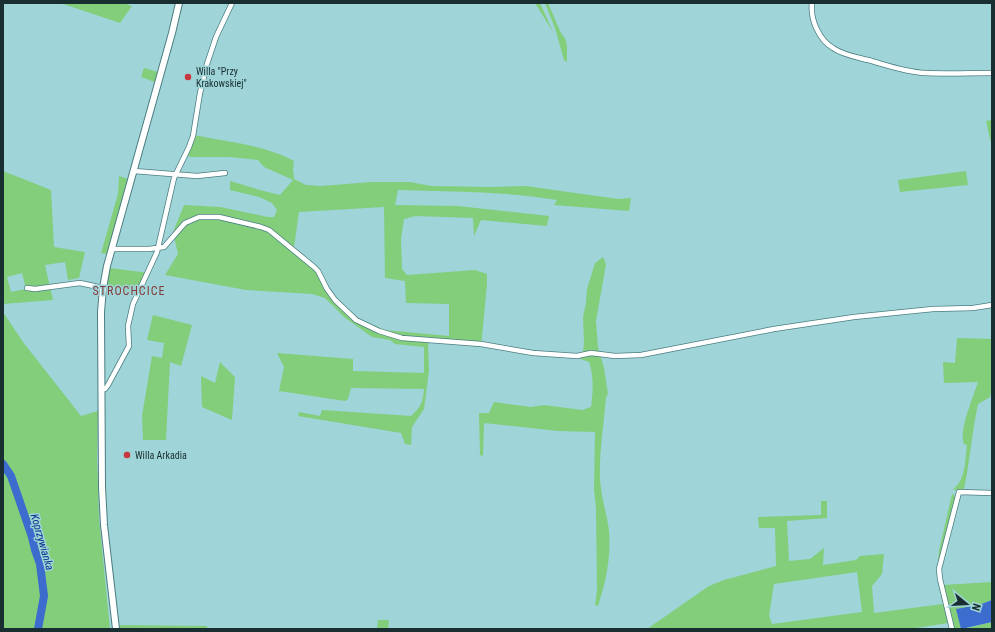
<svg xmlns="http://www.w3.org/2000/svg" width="995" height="632" font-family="'Roboto Condensed',sans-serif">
  <rect width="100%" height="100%" fill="#9fd4d8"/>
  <path fill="#82ce7b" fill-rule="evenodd" d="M 60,3 L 123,3 L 132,6 L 120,23 Z
    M 535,3 L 540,3 L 553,32 Z
    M 545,3 L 548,3 L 560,31 L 566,40 L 567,48 L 567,62 L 564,60 L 555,28 Z
    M 144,68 L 158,72 L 155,82 L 141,77 Z
    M 992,120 L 992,142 L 991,143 L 986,121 Z
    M 194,135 C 228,142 264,145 294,161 L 293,169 L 294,179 L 306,185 L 321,186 L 372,182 L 410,182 L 431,186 L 490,187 L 526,186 L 618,199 L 631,198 L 629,211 L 554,205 L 557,200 C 504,191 451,192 398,190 L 395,205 L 458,206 L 549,216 L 547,226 L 481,220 L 474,236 L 473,218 L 416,216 L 404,219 L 401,239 L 402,269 L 407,275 L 475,270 L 487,274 L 487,284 L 481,347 L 432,342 L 428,344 L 429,371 L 424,409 L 412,427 L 411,445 L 405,444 L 401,433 L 298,416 L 299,412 L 320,416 L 322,410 L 411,416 C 421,407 423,402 424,389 L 351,388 L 348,399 L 345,401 L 279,391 L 284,367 L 277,353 L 353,359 L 353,371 L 424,373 L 424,347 L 395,344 L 390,340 L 372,337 L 344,317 L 325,298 L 312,294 L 246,290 L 165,275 L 178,254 L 173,232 L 184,205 L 220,207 L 268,217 L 274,217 L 277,210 L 272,203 L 259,197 L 230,190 L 230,181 L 260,190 L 280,195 L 293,180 L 264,167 L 258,160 L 230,157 L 191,157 L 186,155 ZM 384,207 L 385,278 L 405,281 L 406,303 L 449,304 L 449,336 L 385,330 L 359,319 L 347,309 L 331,292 L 319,268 L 294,247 L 299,212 Z
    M 3,171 L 51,190 L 54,247 L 85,252 L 79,278 L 68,280 L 65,262 L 45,265 L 53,300 L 3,304 ZM 22,273 L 26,289 L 11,292 L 7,277 Z
    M 966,171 L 968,185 L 900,192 L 898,180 Z
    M 119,176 L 128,179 L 107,254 L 101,253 L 118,194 Z
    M 603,257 L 606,264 L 596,321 L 598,347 L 604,368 L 608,394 L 606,397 C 604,424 599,452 600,479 C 601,497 607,514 609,531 C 611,558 606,581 598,606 L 595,605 L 597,590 L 596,508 L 594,490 L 595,432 L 558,431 L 484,423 L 483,456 L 480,455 L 479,413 L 489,413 L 494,402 L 531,407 L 544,405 L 582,410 L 591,407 C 593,393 594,375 589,362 L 578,358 L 583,352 L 584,343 L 583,317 L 586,303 L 587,289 L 595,263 Z
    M 110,268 L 149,273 L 142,287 L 138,285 L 134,293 L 107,286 Z
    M 3,312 L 23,342 L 81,416 L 98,411 L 97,458 L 99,519 L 110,629 L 3,629 Z
    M 153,315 L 192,325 L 181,366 L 170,362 L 166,440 L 143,440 L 142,416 L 152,356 L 162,358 L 164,343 L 147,340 Z
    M 957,338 L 992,339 L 992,387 L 990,397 L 978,404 C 972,432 970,460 964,489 L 952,490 C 966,481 965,460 967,445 L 964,444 C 958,432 974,395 978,382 L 944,383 L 943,362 L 955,363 Z
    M 220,362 L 235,377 L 232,420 L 202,407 L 201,376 L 215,383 Z
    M 952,494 L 953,494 L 956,498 L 937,572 L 939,551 Z
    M 821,501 L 827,501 L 827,518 L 787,521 L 789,561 L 810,559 L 824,548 L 823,565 L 856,560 L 860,556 L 884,554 L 882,574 L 872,586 L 874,613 L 943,604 L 948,623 L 910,629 L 647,629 L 709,586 L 724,580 L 776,566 L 775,528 L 759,528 L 758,517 L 821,515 ZM 857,572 L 862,612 L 772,624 L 769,616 L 774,584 Z
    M 992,582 L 992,600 L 979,605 L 957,609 L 961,629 L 954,629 L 943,585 Z
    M 378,620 L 389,620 L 388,629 L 377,629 Z
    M 992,622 L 992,629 L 963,629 Z
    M 119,625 L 207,626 L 207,629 L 120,629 Z"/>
  <path fill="#3b6cce" d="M 992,600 L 992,622 L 961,629 L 956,609 L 979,605 Z"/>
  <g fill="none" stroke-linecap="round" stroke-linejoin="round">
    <path stroke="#3b6cce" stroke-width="8" d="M 3,464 L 11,476 L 32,537 L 35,550 L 40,564 L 44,596 L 38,629"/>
    <g stroke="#4b7e82" stroke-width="6">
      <path id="minor" d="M 812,3 C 810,19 819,40 833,48 C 843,55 856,57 868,60 C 886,65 905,72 925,73 C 947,74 970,73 992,73
        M 134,171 L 197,176 L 225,173
        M 112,249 L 149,249 L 164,247 L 185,223 L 199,217 L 219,217 L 261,227 L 269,230 L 314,267 L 318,271 L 327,289 L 335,300 L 356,320 L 379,331 L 402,338 L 481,344 L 533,353 L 577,356 L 591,353 L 615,356 L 641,355 L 774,329 L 854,317 L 933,309 L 973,308 L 992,305
        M 27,288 L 35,289 L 80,283 L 103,288
        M 101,389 L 105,389 L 108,385 L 129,346 L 128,326 L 133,304 L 157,252 L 174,178 L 189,147 L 193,136 L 200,93 L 207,64 L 216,37 L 232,3
        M 952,629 L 940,579 L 939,569 L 959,492 L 992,493"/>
    </g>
    <g stroke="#4b7e82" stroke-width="8">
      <path id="major" d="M 116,629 L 104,525 L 102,487 L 101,312 L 103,288 L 107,266 L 172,33 L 179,3"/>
    </g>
    <use href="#minor" stroke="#fff" stroke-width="4.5"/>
    <use href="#major" stroke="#fff" stroke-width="6"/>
  </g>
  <g fill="#c7373f" stroke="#9fd4d8" stroke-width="1.5">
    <circle cx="188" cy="77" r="4"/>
    <circle cx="127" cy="455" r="4"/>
  </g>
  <g text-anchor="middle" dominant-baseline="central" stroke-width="3" stroke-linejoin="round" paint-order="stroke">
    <g font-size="10" fill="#182e30" stroke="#9fd4d8" text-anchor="start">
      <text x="196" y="71">Willa "Przy<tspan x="196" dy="12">Krakowskiej"</tspan></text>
      <text x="135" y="455">Willa Arkadia</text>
    </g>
    <g font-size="11" font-style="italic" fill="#063189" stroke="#9fd4d8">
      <text transform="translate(42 542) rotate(74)">Koprzywianka</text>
    </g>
    <g font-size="12" letter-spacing="1" fill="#843c3b" stroke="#9fd4d8">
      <text x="129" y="291">STROCHCICE</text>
    </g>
  </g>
  <rect width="995" height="632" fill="none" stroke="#182e30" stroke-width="8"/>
  <g transform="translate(967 604) rotate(108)" stroke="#9fd4d8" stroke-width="3" paint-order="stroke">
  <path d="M0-3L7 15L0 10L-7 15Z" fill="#182e30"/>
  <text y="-6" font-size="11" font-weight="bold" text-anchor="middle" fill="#182e30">N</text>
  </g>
</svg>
